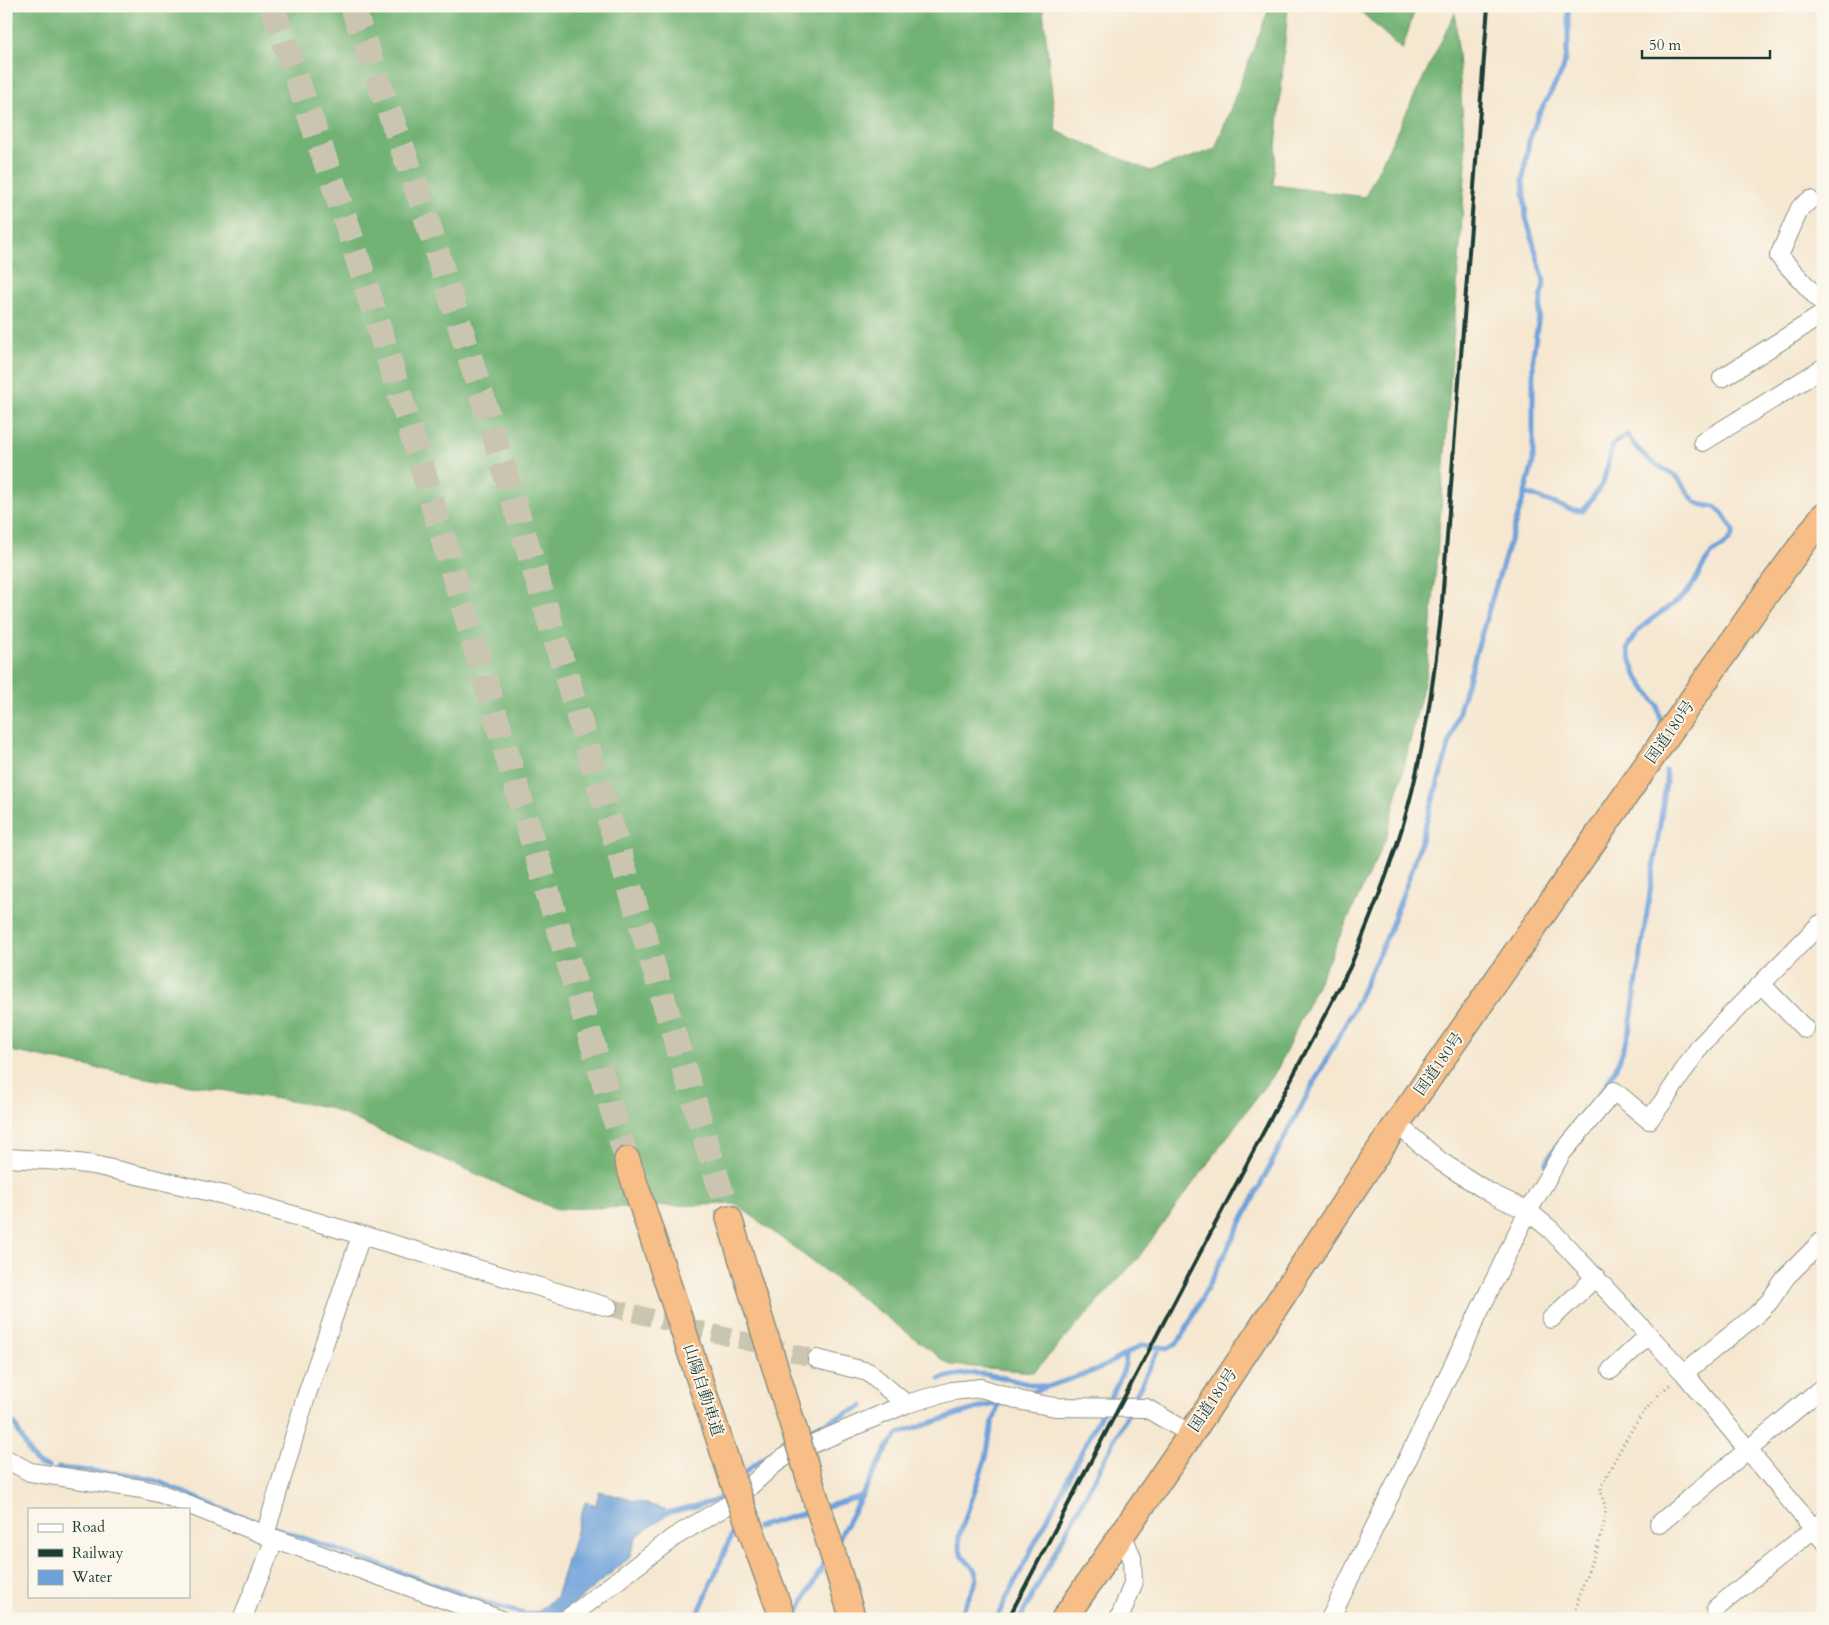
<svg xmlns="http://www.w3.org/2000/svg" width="1829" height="1625" font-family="Cardo,'Noto Serif JP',serif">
  <rect width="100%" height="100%" fill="#fbf7ec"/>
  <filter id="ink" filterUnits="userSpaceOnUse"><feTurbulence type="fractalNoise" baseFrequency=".02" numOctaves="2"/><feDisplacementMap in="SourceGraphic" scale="10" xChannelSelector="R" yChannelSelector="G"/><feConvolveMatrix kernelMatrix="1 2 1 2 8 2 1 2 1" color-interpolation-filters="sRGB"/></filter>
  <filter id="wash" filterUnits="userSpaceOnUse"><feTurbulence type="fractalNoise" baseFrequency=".0096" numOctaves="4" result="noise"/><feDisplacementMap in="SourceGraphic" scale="20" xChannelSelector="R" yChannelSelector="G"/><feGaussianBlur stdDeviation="1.12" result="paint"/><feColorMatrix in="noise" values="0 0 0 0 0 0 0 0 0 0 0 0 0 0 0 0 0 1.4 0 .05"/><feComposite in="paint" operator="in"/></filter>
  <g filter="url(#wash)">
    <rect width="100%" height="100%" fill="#f5e7d0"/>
    <path fill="#72b274" stroke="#487854" d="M 6,6 L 1046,6 L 1043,9 L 1056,131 L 1150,171 L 1215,149 L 1270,6 L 1288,6 L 1273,185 L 1365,197 L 1455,13 L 1466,163 L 1441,507 L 1427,671 L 1387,836 L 1278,1068 L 1138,1258 L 1034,1372 L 950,1365 L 736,1204 L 555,1209 L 327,1107 L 146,1078 L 6,1050 Z
      M 1355,6 L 1416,6 L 1402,50 Z"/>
    <path fill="#6ea1da" stroke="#466f87" d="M 599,1491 L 665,1509 L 664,1517 L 637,1536 L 629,1558 L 570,1607 L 548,1619 L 527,1619 L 528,1612 L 539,1611 L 556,1597 L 585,1502 L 596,1505 Z"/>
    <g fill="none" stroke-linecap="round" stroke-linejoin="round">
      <path stroke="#6ea1da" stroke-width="5" d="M 1525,493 L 1573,510 L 1583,511 L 1603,483 L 1613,444 L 1627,435 L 1636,447 L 1649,460 L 1677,477 L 1695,502 L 1703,505 L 1715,507 L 1723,514 L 1734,531 C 1729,546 1724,544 1713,553 C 1702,562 1698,580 1688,591 C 1668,613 1639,619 1627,649 L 1636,675 L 1657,705 L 1662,726
        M 1594,1101 C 1612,1081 1623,1054 1630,1028 L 1667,776 L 1666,771
        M 1546,1164 L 1553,1150 L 1587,1110
        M 940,1379 C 954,1375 968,1372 983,1374 C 1004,1376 1022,1385 1045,1386
        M 1023,1395 L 1097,1370 L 1142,1345 L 1168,1348 L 1176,1345 L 1186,1329 L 1287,1133 L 1355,1006 L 1388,934 L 1414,864 L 1494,592 L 1525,493 L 1533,463 L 1533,356 L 1544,281 L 1526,217 L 1523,180 L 1529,141 L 1538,116 L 1563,70 L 1568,43 L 1568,6
        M 1107,1403 C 1115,1388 1126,1372 1126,1355
        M 1132,1403 L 1160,1347
        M 6,1416 L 15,1425 L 30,1454 L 38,1464 L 49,1467
        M 802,1433 L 863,1406
        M 58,1468 L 127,1474 L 157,1481 L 222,1509 L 495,1606 L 532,1616
        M 740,1478 L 751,1467 L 791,1439
        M 824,1507 L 862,1496
        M 658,1515 L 711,1502 L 721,1498 L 729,1490
        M 757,1527 L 811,1511
        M 838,1540 L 888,1447 L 899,1434 L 906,1431 L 968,1411 L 1005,1401
        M 696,1619 L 732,1534 L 744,1530
        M 794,1619 L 826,1560
        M 959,1619 L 977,1579 C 976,1561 956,1563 959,1536 L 986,1458 L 991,1429 L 999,1403
        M 996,1619 L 1103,1410
        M 1020,1619 L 1105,1459 L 1129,1411"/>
    </g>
  </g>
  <g filter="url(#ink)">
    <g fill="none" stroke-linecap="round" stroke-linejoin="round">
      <path stroke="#cac5b1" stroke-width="18" stroke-dasharray="18 9" stroke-linecap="butt" d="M 608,1307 L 817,1359"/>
      <path stroke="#cac5b1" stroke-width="25" stroke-dasharray="25 12" stroke-linecap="butt" d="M 272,6 L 346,221 L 418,454 L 627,1160
        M 352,6 L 420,198 L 494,435 L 729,1218"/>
      <g stroke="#8a9282" stroke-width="20">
        <path id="minor" d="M 1810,200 L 1800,208 L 1779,256 L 1823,304
          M 1722,378 L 1823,314
          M 1703,442 L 1823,368
          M 1761,984 L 1805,1029
          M 1397,1124 L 1440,1161 L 1490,1193 L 1528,1211 L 1551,1230 L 1684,1373 L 1823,1540
          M 6,1158 L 62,1161 L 94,1165 L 224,1195 L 608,1307
          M 1551,1319 L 1596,1277
          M 817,1359 L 868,1372 L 906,1404
          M 1611,1370 L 1649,1335
          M 1684,1373 L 1757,1314 L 1769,1302 L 1786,1277 L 1823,1240
          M 6,1459 L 30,1472 L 142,1489 L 162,1494 L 265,1535 L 499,1619
          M 1659,1524 L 1823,1387
          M 265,1535 L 305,1400 L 361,1236
          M 1715,1609 L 1823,1521
          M 242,1619 L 275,1539
          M 567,1619 L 674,1537 L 733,1502 L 772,1466 L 789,1454 L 906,1404 L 952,1391 L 981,1388 L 1022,1401 L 1055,1407 L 1146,1408 L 1191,1434
          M 1119,1619 L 1133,1584 L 1132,1558 L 1122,1533
          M 1330,1619 L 1528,1211 L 1562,1153 L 1614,1091 L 1649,1120 L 1665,1099 L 1700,1046 L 1820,924"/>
      </g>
      <g stroke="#8a9282" stroke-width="28">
        <path id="highway" d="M 627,1160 L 732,1478
          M 729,1218 L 795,1432
          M 1064,1619 L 1191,1434 L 1392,1131 L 1760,602 L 1823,516"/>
      </g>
      <path stroke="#8a9282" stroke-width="3" stroke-dasharray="1 4" stroke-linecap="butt" d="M 1575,1619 C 1578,1583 1600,1552 1605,1517 C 1607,1504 1601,1498 1601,1487 C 1620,1450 1639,1409 1672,1383"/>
      <use href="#minor" stroke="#fff" stroke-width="18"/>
      <use href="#highway" stroke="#f7be88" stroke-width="25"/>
      <path stroke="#1f3d34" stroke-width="4" d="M 1008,1619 L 1350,967 C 1369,921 1388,875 1402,828 C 1423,758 1433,687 1441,615 L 1488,6"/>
      <g stroke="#8a9282" stroke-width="28" stroke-linecap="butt">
        <path id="highway-bridge" d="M 795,1432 L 853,1619
          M 732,1478 L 783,1619"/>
      </g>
      <use href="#highway-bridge" stroke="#f7be88" stroke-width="25"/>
    </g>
  </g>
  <g text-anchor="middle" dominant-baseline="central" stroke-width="4" stroke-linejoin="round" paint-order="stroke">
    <g font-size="16" fill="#1f3d34" stroke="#fbf7ec">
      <text transform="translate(1670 732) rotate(-55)">国道180号</text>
      <text transform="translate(1439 1064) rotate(-55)">国道180号</text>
      <text transform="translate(703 1390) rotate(72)">山陽自動車道</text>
      <text transform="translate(1213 1400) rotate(-56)">国道180号</text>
    </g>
  </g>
  <rect width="1829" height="1625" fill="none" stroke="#fbf7ec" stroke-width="25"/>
  <rect x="28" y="1508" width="162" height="90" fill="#fbf7ec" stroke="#a3ada2"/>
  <rect x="38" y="1524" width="25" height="8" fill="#ffffff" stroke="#a3ada2"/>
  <text x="72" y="1532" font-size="15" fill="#1f3d34">Road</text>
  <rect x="38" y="1549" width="25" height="8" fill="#1f3d34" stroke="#a3ada2"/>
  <text x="72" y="1558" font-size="15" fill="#1f3d34">Railway</text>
  <rect x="38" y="1570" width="25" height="15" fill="#6ea1da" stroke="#a3ada2"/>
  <text x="72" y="1582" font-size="15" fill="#1f3d34">Water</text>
  <path d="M1642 50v8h128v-8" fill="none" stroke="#1f3d34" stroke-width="2.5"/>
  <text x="1649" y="50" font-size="15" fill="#1f3d34" stroke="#fbf7ec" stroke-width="4" paint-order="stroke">50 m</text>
</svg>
